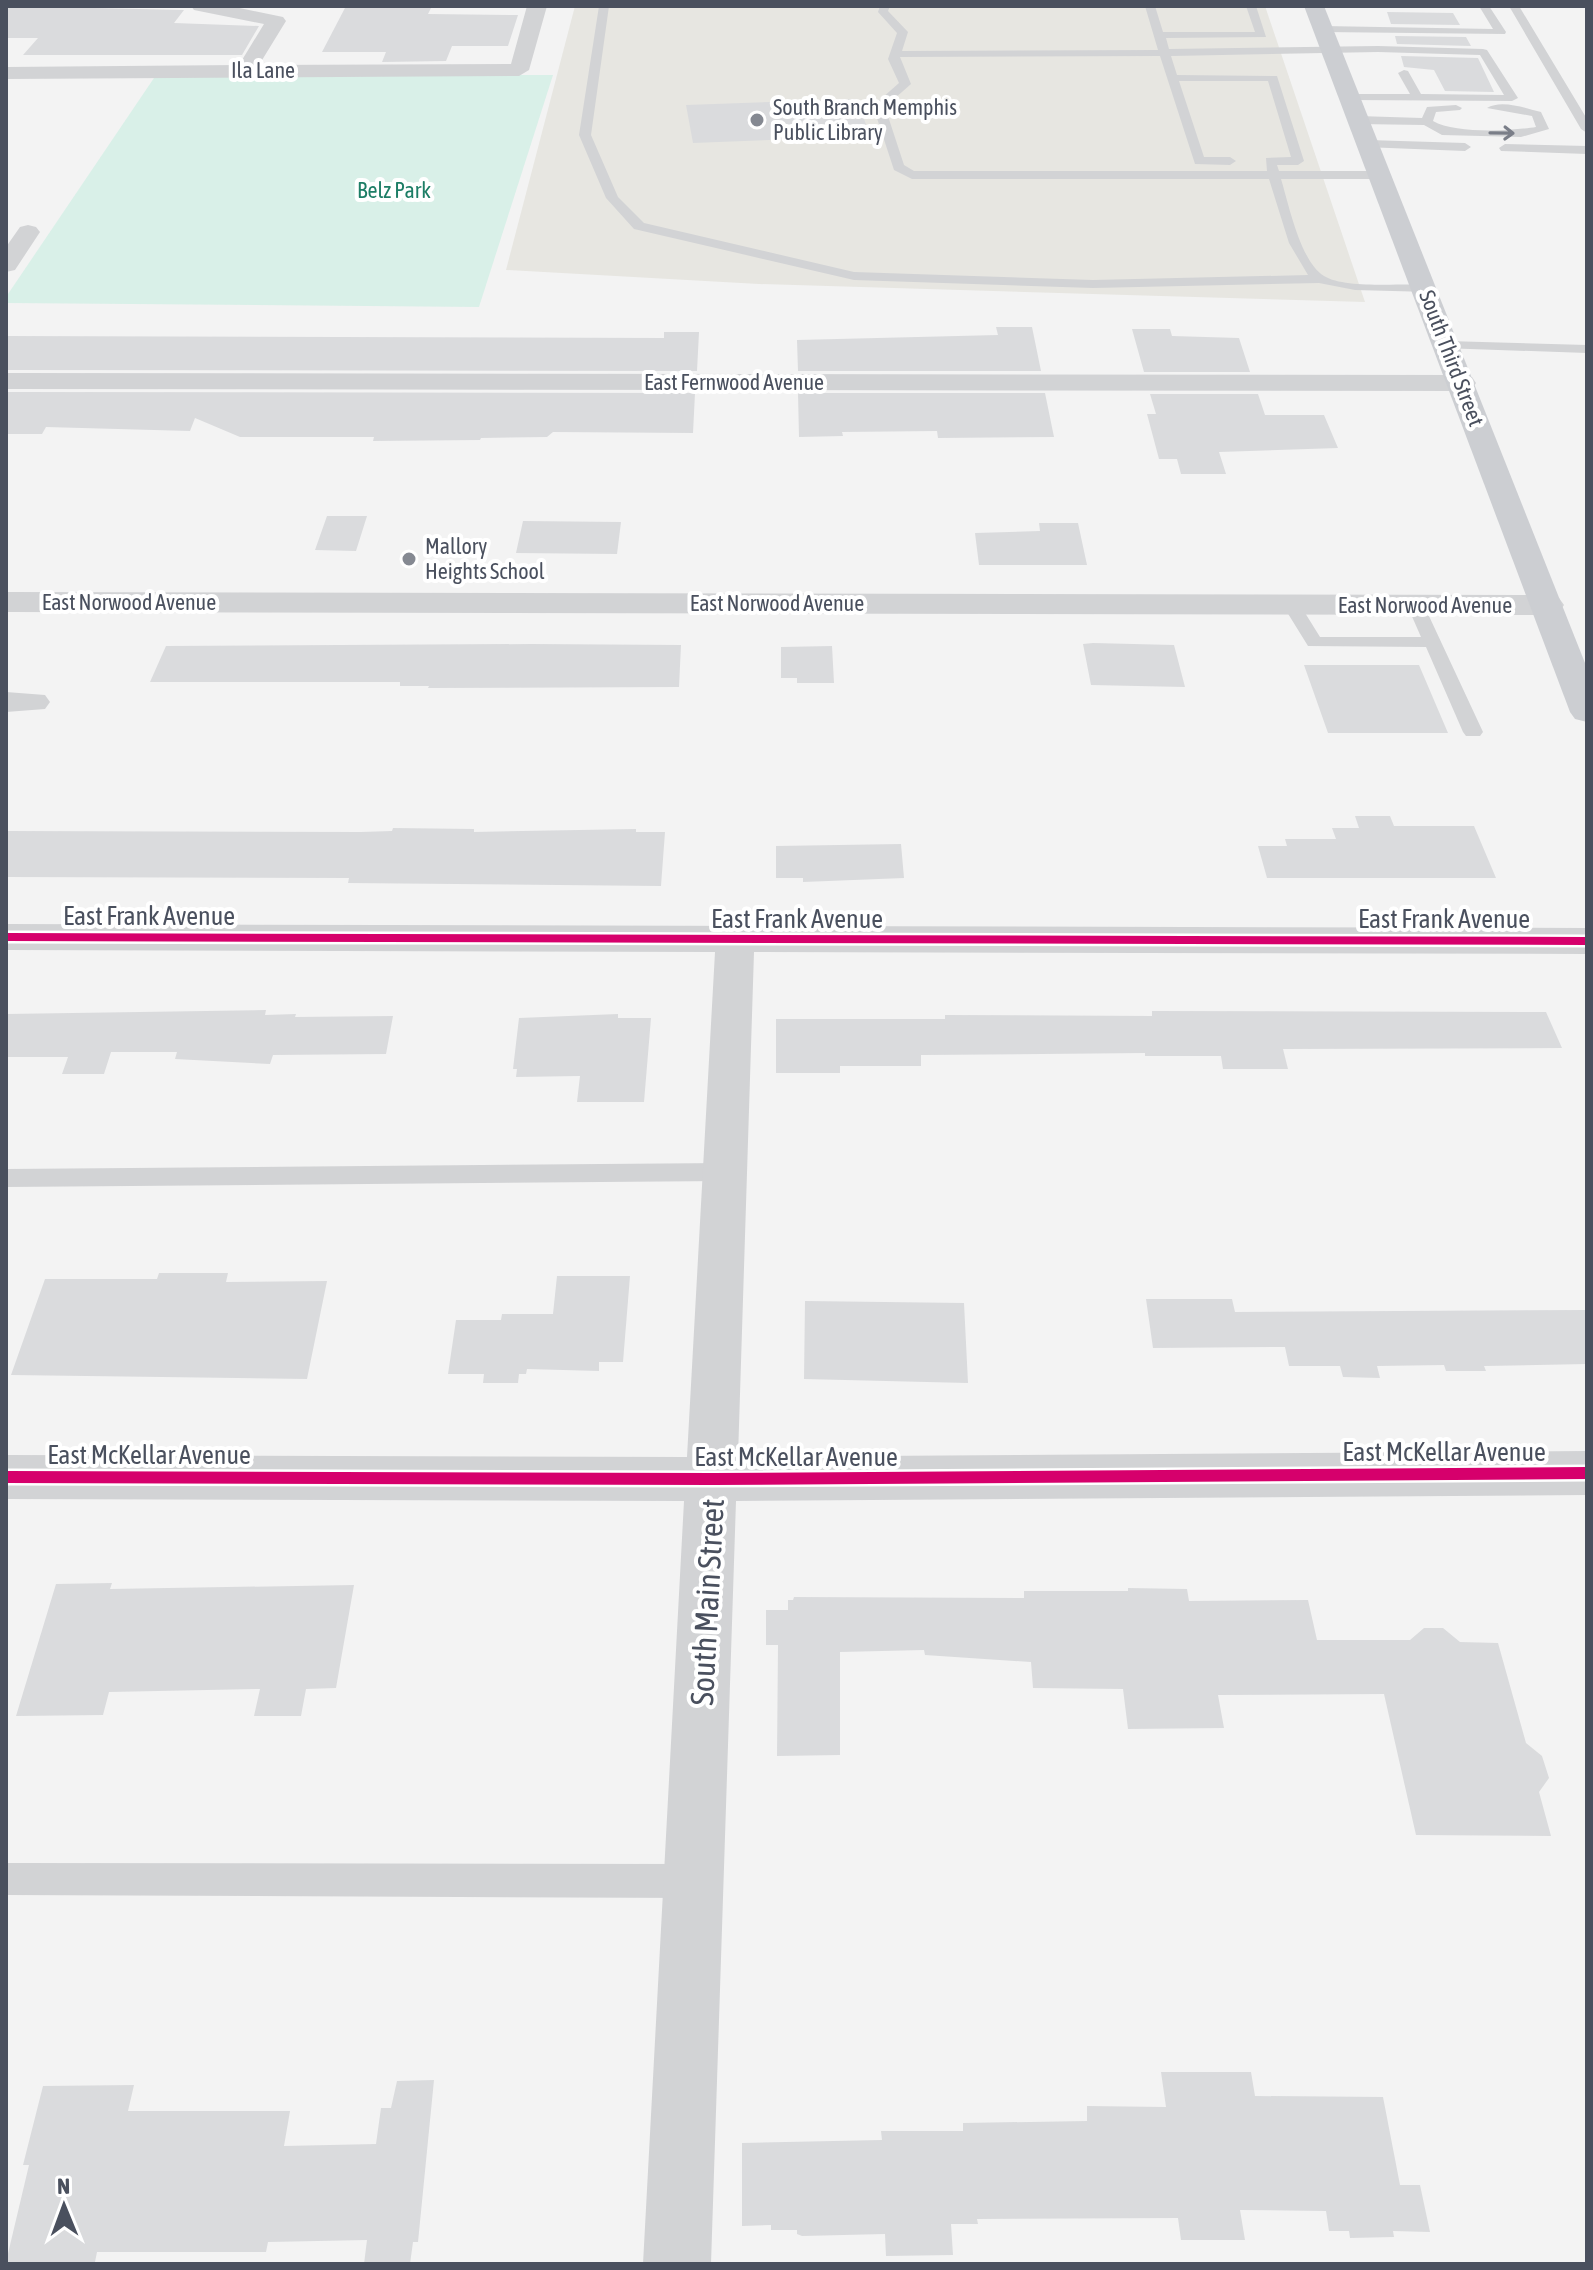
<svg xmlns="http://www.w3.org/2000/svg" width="1593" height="2270" font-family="'Asap Condensed',sans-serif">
  <rect width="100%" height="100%" fill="#f3f3f3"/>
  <path fill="#e7e6e1" d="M 575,6 L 1265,6 L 1365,302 L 759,284 L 506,270 Z"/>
  <path fill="#d9f0e8" d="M 156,75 L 553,75 L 479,307 L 6,303 L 6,297 Z"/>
  <path fill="#dadbdd" d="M 6,6 L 184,10 L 174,23 L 259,26 L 242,55 L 23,55 L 38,38 L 6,38 Z
    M 346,6 L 432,6 L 428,14 L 518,15 L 508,46 L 452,46 L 446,61 L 382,62 L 386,52 L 322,52 Z
    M 1387,12 L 1453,13 L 1460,25 L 1391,24 Z
    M 1395,36 L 1466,37 L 1471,46 L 1397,44 Z
    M 1401,56 L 1478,58 L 1494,92 L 1445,91 L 1434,70 L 1404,67 Z
    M 857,99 L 870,136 L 693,143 L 686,105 Z
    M 996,327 L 1032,327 L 1041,371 L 798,371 L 797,340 L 998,335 Z
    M 1132,329 L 1170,329 L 1172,336 L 1239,338 L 1250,372 L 1144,372 Z
    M 664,332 L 699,332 L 697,371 L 6,370 L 6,336 L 664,338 Z
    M 6,392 L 695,393 L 693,433 L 553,432 L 547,437 L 481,438 L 480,440 L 373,441 L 374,437 L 240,437 L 195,418 L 190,431 L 46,427 L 42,434 L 6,434 Z
    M 798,393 L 1045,393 L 1054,437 L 938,438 L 937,431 L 842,432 L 843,436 L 799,437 Z
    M 1150,394 L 1258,394 L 1265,415 L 1324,415 L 1338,448 L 1219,452 L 1226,474 L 1181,474 L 1177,459 L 1159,459 L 1147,414 L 1156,414 Z
    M 327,516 L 367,516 L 356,551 L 315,550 Z
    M 523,521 L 621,522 L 617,554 L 516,553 Z
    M 1039,523 L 1078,523 L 1087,565 L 979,565 L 975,533 L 1040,531 Z
    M 1093,643 L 1174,645 L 1185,687 L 1091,685 L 1083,644 Z
    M 531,644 L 681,645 L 679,687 L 428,688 L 429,686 L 400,686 L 400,682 L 150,682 L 166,646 Z
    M 832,646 L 834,683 L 797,683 L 797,678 L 781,678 L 781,647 Z
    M 1304,665 L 1419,665 L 1448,733 L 1328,733 Z
    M 1355,816 L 1390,816 L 1394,826 L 1474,826 L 1496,878 L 1267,878 L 1258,846 L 1287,846 L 1285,839 L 1336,839 L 1332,828 L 1359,828 Z
    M 393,828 L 474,829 L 474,832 L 636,829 L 636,832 L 665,832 L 661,886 L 348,883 L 349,878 L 6,877 L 6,831 L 361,832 L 392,831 Z
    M 901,844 L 904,878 L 803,882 L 803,878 L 776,878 L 776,846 Z
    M 266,1010 L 265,1015 L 296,1014 L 295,1017 L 393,1016 L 386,1054 L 273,1055 L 270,1064 L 175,1059 L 177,1052 L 111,1052 L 104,1074 L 62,1074 L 68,1057 L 6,1057 L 6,1014 Z
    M 1152,1011 L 1546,1012 L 1562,1048 L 1283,1049 L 1288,1069 L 1223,1069 L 1221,1056 L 1145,1056 L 1145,1053 L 924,1055 L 921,1055 L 921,1066 L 840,1066 L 840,1073 L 776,1073 L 776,1019 L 945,1019 L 945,1015 L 1152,1016 Z
    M 618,1014 L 618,1018 L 651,1018 L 644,1102 L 577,1102 L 580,1076 L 516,1077 L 517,1069 L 513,1069 L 519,1018 Z
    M 159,1273 L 228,1273 L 226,1282 L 327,1281 L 307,1379 L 11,1375 L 45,1279 L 157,1279 Z
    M 557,1276 L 630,1276 L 623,1362 L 599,1362 L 599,1371 L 527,1369 L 526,1374 L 519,1374 L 518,1383 L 483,1383 L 484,1374 L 448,1374 L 456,1320 L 501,1320 L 502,1314 L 553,1314 Z
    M 1146,1299 L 1232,1299 L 1235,1312 L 1587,1310 L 1587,1364 L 1484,1366 L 1486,1371 L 1446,1371 L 1444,1365 L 1377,1366 L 1380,1378 L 1343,1377 L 1340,1366 L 1289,1366 L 1285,1347 L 1153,1348 Z
    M 805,1301 L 964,1303 L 968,1383 L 804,1379 Z
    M 112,1583 L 110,1589 L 354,1585 L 336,1688 L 306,1689 L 301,1716 L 254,1716 L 260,1689 L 109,1692 L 103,1715 L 16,1716 L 56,1584 Z
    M 1128,1588 L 1187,1589 L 1189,1601 L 1308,1600 L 1317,1640 L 1410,1640 L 1424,1628 L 1443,1628 L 1460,1642 L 1498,1643 L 1526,1743 L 1542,1756 L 1549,1778 L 1539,1792 L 1551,1836 L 1416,1835 L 1384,1694 L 1218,1695 L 1224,1728 L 1128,1729 L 1123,1689 L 1033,1688 L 1031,1662 L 925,1655 L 924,1650 L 840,1652 L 840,1755 L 777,1756 L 778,1645 L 766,1645 L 766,1610 L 788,1610 L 788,1600 L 793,1600 L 794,1597 L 1024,1598 L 1024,1591 L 1128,1591 Z
    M 1161,2072 L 1251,2072 L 1255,2096 L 1383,2097 L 1400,2185 L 1420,2185 L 1430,2232 L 1393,2231 L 1394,2237 L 1350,2238 L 1349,2231 L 1329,2231 L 1326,2211 L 1240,2210 L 1245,2240 L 1181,2240 L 1178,2218 L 977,2219 L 978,2224 L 951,2224 L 953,2255 L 886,2256 L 885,2234 L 802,2236 L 797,2234 L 797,2230 L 771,2230 L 771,2225 L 742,2226 L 742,2143 L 882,2140 L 881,2131 L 963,2131 L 963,2123 L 1087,2121 L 1087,2106 L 1166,2107 Z
    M 434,2080 L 418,2242 L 413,2242 L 410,2264 L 364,2264 L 367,2240 L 268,2242 L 266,2252 L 97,2252 L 95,2262 L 6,2262 L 29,2165 L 23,2165 L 43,2086 L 134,2085 L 128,2111 L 290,2111 L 284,2146 L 376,2144 L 381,2108 L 391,2108 L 397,2081 Z"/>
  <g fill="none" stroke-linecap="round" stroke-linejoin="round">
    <path fill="#d2d3d5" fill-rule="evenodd" d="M 599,6 L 609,6 L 591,135 L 618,197 L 644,223 L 854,272 L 1093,280 L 1308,275 L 1289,243 L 1269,179 L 912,179 L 894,170 L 873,106 L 899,83 L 888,59 L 897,33 L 878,12 L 880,6 L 890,6 L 888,11 L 908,32 L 902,51 L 1158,50 L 1145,6 L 1155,6 L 1163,32 L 1255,32 L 1246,6 L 1256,6 L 1266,37 L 1166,38 L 1169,49 L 1378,46 L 1483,49 L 1487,50 L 1518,98 L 1512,101 L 1349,100 L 1343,97 L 1349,94 L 1410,94 L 1398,73 L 1404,70 L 1408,71 L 1421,94 L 1504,95 L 1480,55 L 1378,52 L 1171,56 L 1177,75 L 1277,76 L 1304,161 L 1298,165 L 1277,165 L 1279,171 L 1380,171 L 1386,175 L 1380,179 L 1281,179 C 1289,205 1300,261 1324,276 C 1345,289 1400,283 1425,285 L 1430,286 L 1430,292 L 1355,290 L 1319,283 L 1093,288 L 854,280 L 634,229 L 606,198 L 579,135 ZM 1160,56 L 1195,164 L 1230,165 L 1236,161 L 1230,157 L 1204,157 L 1179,81 L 1268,81 L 1291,157 L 1266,158 L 1267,171 L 914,171 L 904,165 L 885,107 L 911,84 L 900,57 Z
      M 1479,6 L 1489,6 L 1506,32 L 1505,34 L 1323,32 L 1318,29 L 1323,26 L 1493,29 Z
      M 1509,6 L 1519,6 L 1587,119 L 1587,133 L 1581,129 Z
      M 1456,105 L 1462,108 L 1460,110 L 1436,112 L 1433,121 C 1455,134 1511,131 1536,127 L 1532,116 L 1487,108 C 1501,99 1525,108 1541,112 L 1549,129 L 1521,137 L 1442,135 L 1424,125 L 1358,124 L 1352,120 L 1358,116 L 1422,118 L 1427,107 Z
      M 1368,140 L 1465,143 L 1471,147 L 1465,151 L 1364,147 L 1364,141 Z
      M 1505,144 L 1587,146 L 1587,154 L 1501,151 L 1499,148 Z
      M 1447,341 L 1587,345 L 1587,353 L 1442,348 L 1442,342 Z
      M 1291,599 L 1297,600 L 1320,637 L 1421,637 L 1407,605 L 1416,600 L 1422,601 L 1483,732 L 1480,736 L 1466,736 L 1463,732 L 1426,647 L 1308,646 L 1282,604 Z
      M 725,1163 L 734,1166 L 737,1172 L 734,1178 L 725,1181 L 6,1187 L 6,1169 Z
      M 6,1863 L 694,1864 L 706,1869 L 711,1881 L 706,1893 L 694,1898 L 6,1895 Z"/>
    <path fill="#d2d3d5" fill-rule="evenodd" d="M 191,6 L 230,6 L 283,17 L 286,21 L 259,65 L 511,64 L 527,6 L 547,6 L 529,70 L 519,76 L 6,79 L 6,67 L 239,65 L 264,24 L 194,10 Z
      M 28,225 L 36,227 L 40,232 L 15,270 L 6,272 L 6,247 L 20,227 Z
      M 6,373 L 1462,375 L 1472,377 L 1476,383 L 1472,389 L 1462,391 L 6,389 Z
      M 6,592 L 1548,595 L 1559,598 L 1564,605 L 1559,612 L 1548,615 L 6,612 Z
      M 6,692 L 45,695 L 50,702 L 45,709 L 6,712 Z
      M 6,924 L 1587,928 L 1587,954 L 754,952 L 738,1457 L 1587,1451 L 1587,1495 L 736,1501 L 711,2264 L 643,2264 L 684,1501 L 6,1499 L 6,1455 L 687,1457 L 715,952 L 6,950 Z"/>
    <path fill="#ccced2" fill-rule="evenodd" d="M 1304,6 L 1324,6 L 1587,668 L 1587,722 L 1575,719 L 1570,712 Z"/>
    <g stroke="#fff" stroke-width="5">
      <path id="cycleway" d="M 6,933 L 1587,937 L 1587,945 L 6,941 Z
        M 1587,1467 L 1587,1479 L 713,1485 L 6,1483 L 6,1471 L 713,1473 Z"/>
    </g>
    <use href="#cycleway" fill="#d6006c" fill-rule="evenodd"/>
  </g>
  <defs><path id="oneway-shaft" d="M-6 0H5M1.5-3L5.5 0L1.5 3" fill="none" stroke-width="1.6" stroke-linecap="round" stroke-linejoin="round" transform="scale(2)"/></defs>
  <use stroke="#7a7e88" href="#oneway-shaft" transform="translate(1502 133) rotate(1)"/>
  <g fill="#858992" stroke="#fff" stroke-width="3">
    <circle cx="757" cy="120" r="8"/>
    <circle cx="409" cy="559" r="8"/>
  </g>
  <g text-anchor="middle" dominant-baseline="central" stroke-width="8" stroke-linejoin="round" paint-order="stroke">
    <g font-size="22" fill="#4a505e" stroke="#fff">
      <text x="263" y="70">Ila Lane</text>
      <text transform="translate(1452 358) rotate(69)">South Third Street</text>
      <text x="734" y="382">East Fernwood Avenue</text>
      <text x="129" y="602">East Norwood Avenue</text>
      <text x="777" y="603">East Norwood Avenue</text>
      <text x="1425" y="605">East Norwood Avenue</text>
    </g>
    <g font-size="22" fill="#4a505e" stroke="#fff" text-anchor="start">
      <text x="773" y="107">South Branch Memphis<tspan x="773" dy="25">Public Library</tspan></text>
      <text x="425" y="546">Mallory<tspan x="425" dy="25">Heights School</tspan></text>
    </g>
    <g font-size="22" fill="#1d7e66" stroke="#fff">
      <text x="394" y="190">Belz Park</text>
    </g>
    <g font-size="26" fill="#4a505e" stroke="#fff">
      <text x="149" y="916">East Frank Avenue</text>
      <text x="797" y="919">East Frank Avenue</text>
      <text x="1444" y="919">East Frank Avenue</text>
      <text x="1444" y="1452">East McKellar Avenue</text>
      <text x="149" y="1455">East McKellar Avenue</text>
      <text x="796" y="1457">East McKellar Avenue</text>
    </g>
    <g font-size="32" fill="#4a505e" stroke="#fff">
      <text transform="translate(707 1602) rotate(-87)">South Main Street</text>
    </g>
  </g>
  <rect width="1593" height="2270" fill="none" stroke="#4a505e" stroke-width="16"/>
  <g transform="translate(64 2206) rotate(359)" stroke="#ffffff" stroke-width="6" paint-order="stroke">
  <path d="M0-6L14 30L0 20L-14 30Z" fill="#4a505e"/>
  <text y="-12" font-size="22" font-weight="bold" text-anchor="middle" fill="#4a505e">N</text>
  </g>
</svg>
